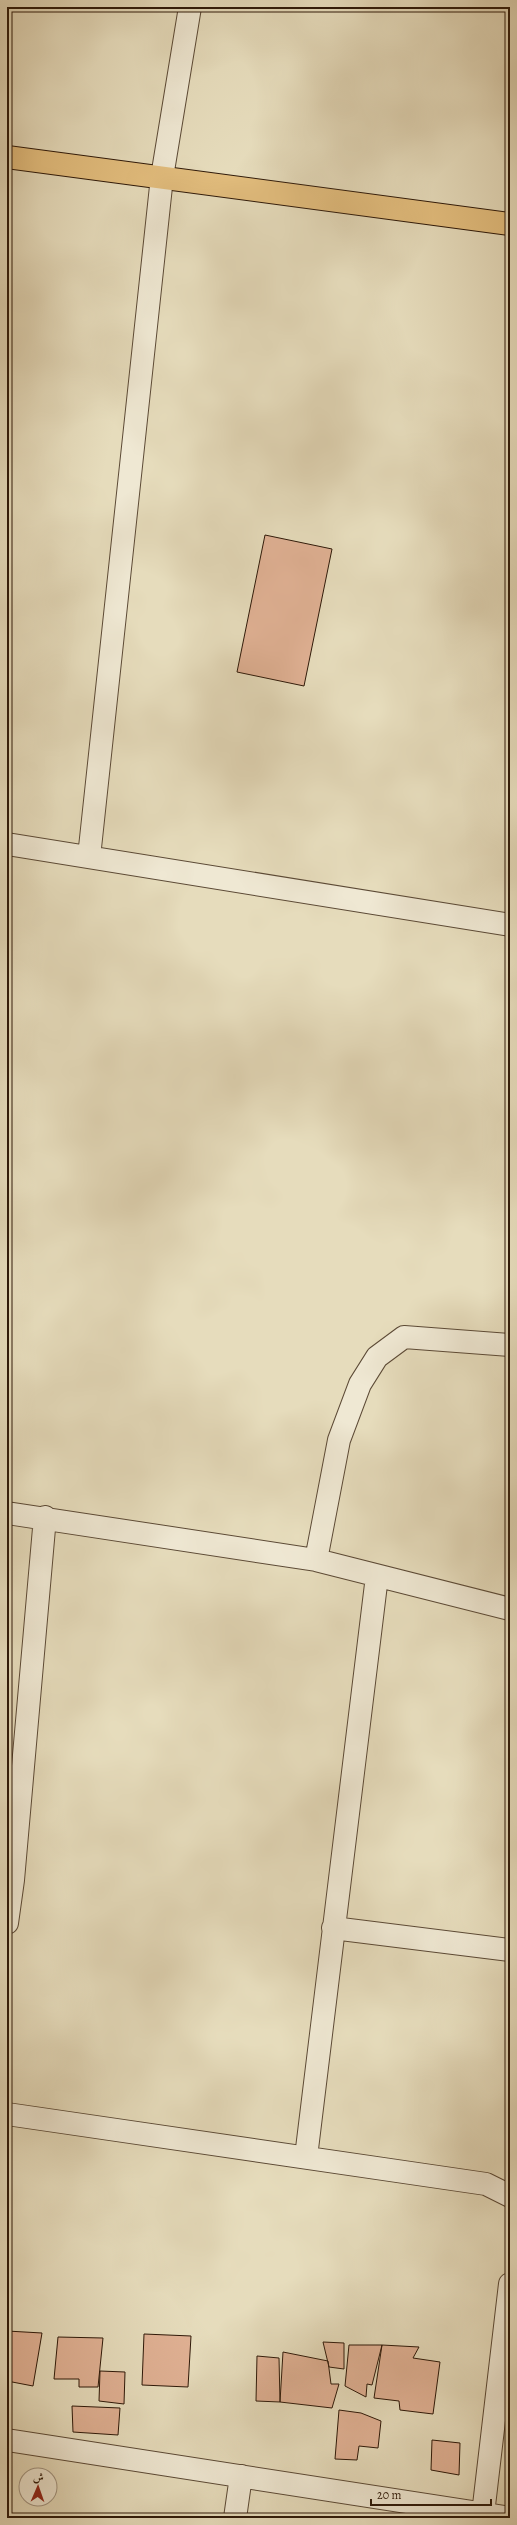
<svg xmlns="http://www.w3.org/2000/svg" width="517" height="2525" font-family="Alegreya,Amiri,serif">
  <rect width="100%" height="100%" fill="#e6dcbc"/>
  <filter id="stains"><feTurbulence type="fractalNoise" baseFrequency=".005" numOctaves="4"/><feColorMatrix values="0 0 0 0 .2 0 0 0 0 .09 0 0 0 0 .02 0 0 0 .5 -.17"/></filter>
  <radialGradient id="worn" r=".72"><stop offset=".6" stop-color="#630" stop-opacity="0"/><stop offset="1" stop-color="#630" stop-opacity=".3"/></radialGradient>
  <path fill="#e0b194" stroke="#2e1909" d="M 7,259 L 11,259 L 7,317 Z
    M 265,535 L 332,549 L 304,686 L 237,672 Z
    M 7,2331 L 42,2333 L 33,2386 L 7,2381 Z
    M 144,2334 L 191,2336 L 188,2387 L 142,2385 Z
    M 58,2337 L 103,2338 L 98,2387 L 79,2387 L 79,2379 L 54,2379 Z
    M 323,2342 L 344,2343 L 344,2369 L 329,2367 Z
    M 349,2345 L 382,2345 L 372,2385 L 367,2384 L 366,2397 L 345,2386 Z
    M 382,2345 L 419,2347 L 413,2358 L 440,2362 L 433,2414 L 400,2410 L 399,2401 L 374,2398 Z
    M 283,2352 L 328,2361 L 331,2384 L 339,2384 L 332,2408 L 280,2402 Z
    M 257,2356 L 279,2358 L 280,2402 L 256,2401 Z
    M 100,2371 L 125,2372 L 124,2404 L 99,2401 Z
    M 72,2406 L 120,2408 L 118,2435 L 73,2432 Z
    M 339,2410 L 361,2413 L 381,2421 L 378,2448 L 359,2446 L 357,2460 L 335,2459 Z
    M 432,2440 L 460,2443 L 459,2475 L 431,2470 Z"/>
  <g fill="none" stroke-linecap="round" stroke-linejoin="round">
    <g stroke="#5c4a36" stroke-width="24">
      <path id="street" d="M 7,844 L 510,925
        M 89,857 L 162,177 L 190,7
        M 7,1513 L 316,1560 L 510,1609
        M 316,1560 L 339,1440 L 360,1384 L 377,1357 L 404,1337 L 510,1345
        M 7,1923 L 13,1880 L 45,1517
        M 333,1928 L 510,1950
        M 7,2114 L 486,2184 L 510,2196
        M 306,2157 L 377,1576
        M 7,2440 L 510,2518
        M 483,2514 L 510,2284
        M 235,2518 L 241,2476"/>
    </g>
    <g stroke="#2e1909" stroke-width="24">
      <path id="highway" d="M 7,157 L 510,224"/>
    </g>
    <use href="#street" stroke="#efe8d3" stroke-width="22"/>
    <use href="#highway" stroke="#e3be7e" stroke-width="22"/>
  </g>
  <rect width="517" height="2525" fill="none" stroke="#e6dcbc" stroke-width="24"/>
  <rect x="8" y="8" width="501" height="2509" fill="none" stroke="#2e1909" stroke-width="2"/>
  <rect x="12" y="12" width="493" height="2501" fill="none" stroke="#2e1909"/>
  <g transform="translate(38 2487) rotate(2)"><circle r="19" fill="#efe8d3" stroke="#a29582"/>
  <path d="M0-3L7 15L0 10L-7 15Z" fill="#8f2418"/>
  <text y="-6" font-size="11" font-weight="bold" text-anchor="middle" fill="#2e1909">ش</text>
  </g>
  <path d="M371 2499v6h120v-6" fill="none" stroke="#2e1909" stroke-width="2"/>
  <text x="377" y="2499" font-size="12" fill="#2e1909" stroke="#efe8d3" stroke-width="3" paint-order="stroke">20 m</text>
  <rect width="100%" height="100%" filter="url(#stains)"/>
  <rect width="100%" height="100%" fill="url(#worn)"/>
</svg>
